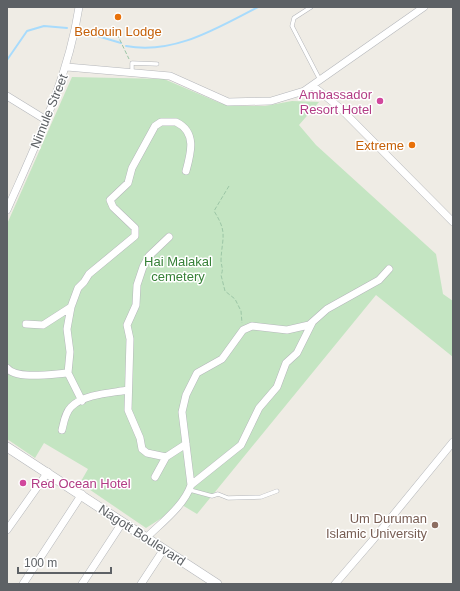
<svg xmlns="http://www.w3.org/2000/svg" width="460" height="591" font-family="Helvetica,sans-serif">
  <rect width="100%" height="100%" fill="#efece5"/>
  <path fill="#c4e5c2" d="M 72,77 L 164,79 L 220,103 L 238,106 L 265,106 L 292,101 L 319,102 L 299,125 L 316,145 L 436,254 L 443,294 L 453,301 L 453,357 L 376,295 L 197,514 L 182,505 L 146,528 L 80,483 L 88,469 L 44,443 L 35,458 L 7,439 L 7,224 Z"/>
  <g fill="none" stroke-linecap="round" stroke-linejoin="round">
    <path stroke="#a8dbfc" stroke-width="2" d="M 77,30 L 121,43
      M 126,46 C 174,55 217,28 258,7
      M 7,60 L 27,31 L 44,26 L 67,28"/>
    <g stroke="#b5b7bb" stroke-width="4.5">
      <path id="service" d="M 311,7 L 294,18 L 292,26 L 320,80
        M 132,72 L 132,63 L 157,64
        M 190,490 L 212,496 L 218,494 L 228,498 L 261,497 L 277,491"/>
    </g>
    <g stroke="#b5b7bb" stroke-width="8">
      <path id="minor" d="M 67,67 L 170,76 L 228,102 L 271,101 L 304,91 L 424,7
        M 313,86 L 340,108 L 453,222
        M 7,96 L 46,120
        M 7,210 C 36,144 68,79 79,7
        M 71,307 L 67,329 L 70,352 L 68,373 L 82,401
        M 26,324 L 43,325 L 71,307 L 78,288 L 84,282 L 89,274 L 135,236 L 135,228 L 113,207 L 110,200 L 128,183 L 132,168 L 155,126 L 161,122 L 176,122 C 197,132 191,153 186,171
        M 7,368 C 16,380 53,374 68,373
        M 62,430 C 64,422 65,413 71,407 C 84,394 111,393 128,390
        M 166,457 L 147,453 L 142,449 L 140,438 L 128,410 L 130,339 L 127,325 L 136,305 L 137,285 L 143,267 L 149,256 L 169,237
        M 155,477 L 166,457 L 186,444
        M 191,485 L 241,445 L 259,408 L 277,387 L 286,363 L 297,353 L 312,323
        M 7,530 L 48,472
        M 146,538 C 161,523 184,506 191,485 L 182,412 L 186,395 L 197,373 L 222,359 L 243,330 L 252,326 L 287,330 L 309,325 L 327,309 L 379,280 L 389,269
        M 23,584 L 82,494
        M 82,584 L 122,523
        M 141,584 L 164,549
        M 335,584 L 372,541 L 453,442"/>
    </g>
    <g stroke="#b5b7bb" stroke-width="10">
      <path id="tertiary" d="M 7,447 L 217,584"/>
    </g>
    <path stroke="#9cc6a6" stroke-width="1" stroke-dasharray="4 2" stroke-linecap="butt" d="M 117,28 L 118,36 L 129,59
      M 229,186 L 214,211 C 228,233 222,237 221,260 C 221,266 224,269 221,275 L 225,291 L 235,299 L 241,311 L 242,323"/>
    <use href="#service" stroke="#fff" stroke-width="3.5"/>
    <use href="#minor" stroke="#fff" stroke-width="7"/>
    <use href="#tertiary" stroke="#fff" stroke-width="9"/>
  </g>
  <g fill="#e8710a" stroke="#fff" stroke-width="1.5">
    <circle cx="118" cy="17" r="4"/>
    <circle cx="412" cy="145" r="4"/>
  </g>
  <g fill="#d1479c" stroke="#fff" stroke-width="1.5">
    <circle cx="380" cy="101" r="4"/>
    <circle cx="23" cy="483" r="4"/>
  </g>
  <circle fill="#8d6e63" stroke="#fff" stroke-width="1.5" cx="435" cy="525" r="4"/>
  <g text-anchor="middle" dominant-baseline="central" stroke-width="3" stroke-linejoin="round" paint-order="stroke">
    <g font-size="13" fill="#c56008" stroke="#fff">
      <text x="118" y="31">Bedouin Lodge</text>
      <text x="404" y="145" text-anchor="end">Extreme</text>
    </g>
    <g font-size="13" fill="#b23c85" stroke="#fff" text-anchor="end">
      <text x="372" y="94">Ambassador<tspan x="372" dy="15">Resort Hotel</tspan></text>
      <text x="31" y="483" text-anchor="start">Red Ocean Hotel</text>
    </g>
    <g font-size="13" fill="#5d6165" stroke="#fff">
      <text transform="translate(49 111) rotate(-68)">Nimule Street</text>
      <text transform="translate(142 535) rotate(33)">Nagott Boulevard</text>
    </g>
    <g font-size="13" fill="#378138" stroke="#fff">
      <text x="178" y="261">Hai Malakal<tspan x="178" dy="15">cemetery</tspan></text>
    </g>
    <g font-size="13" fill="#785e54" stroke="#fff" text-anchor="end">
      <text x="427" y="518">Um Duruman<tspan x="427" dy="15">Islamic University</tspan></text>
    </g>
  </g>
  <rect width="460" height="591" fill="none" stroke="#5d6165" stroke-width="16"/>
  <path d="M18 567v6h93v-6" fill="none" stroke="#5d6165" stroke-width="2"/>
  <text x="24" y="567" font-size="12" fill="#5d6165" stroke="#ffffff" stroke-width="3" paint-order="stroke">100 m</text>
</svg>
